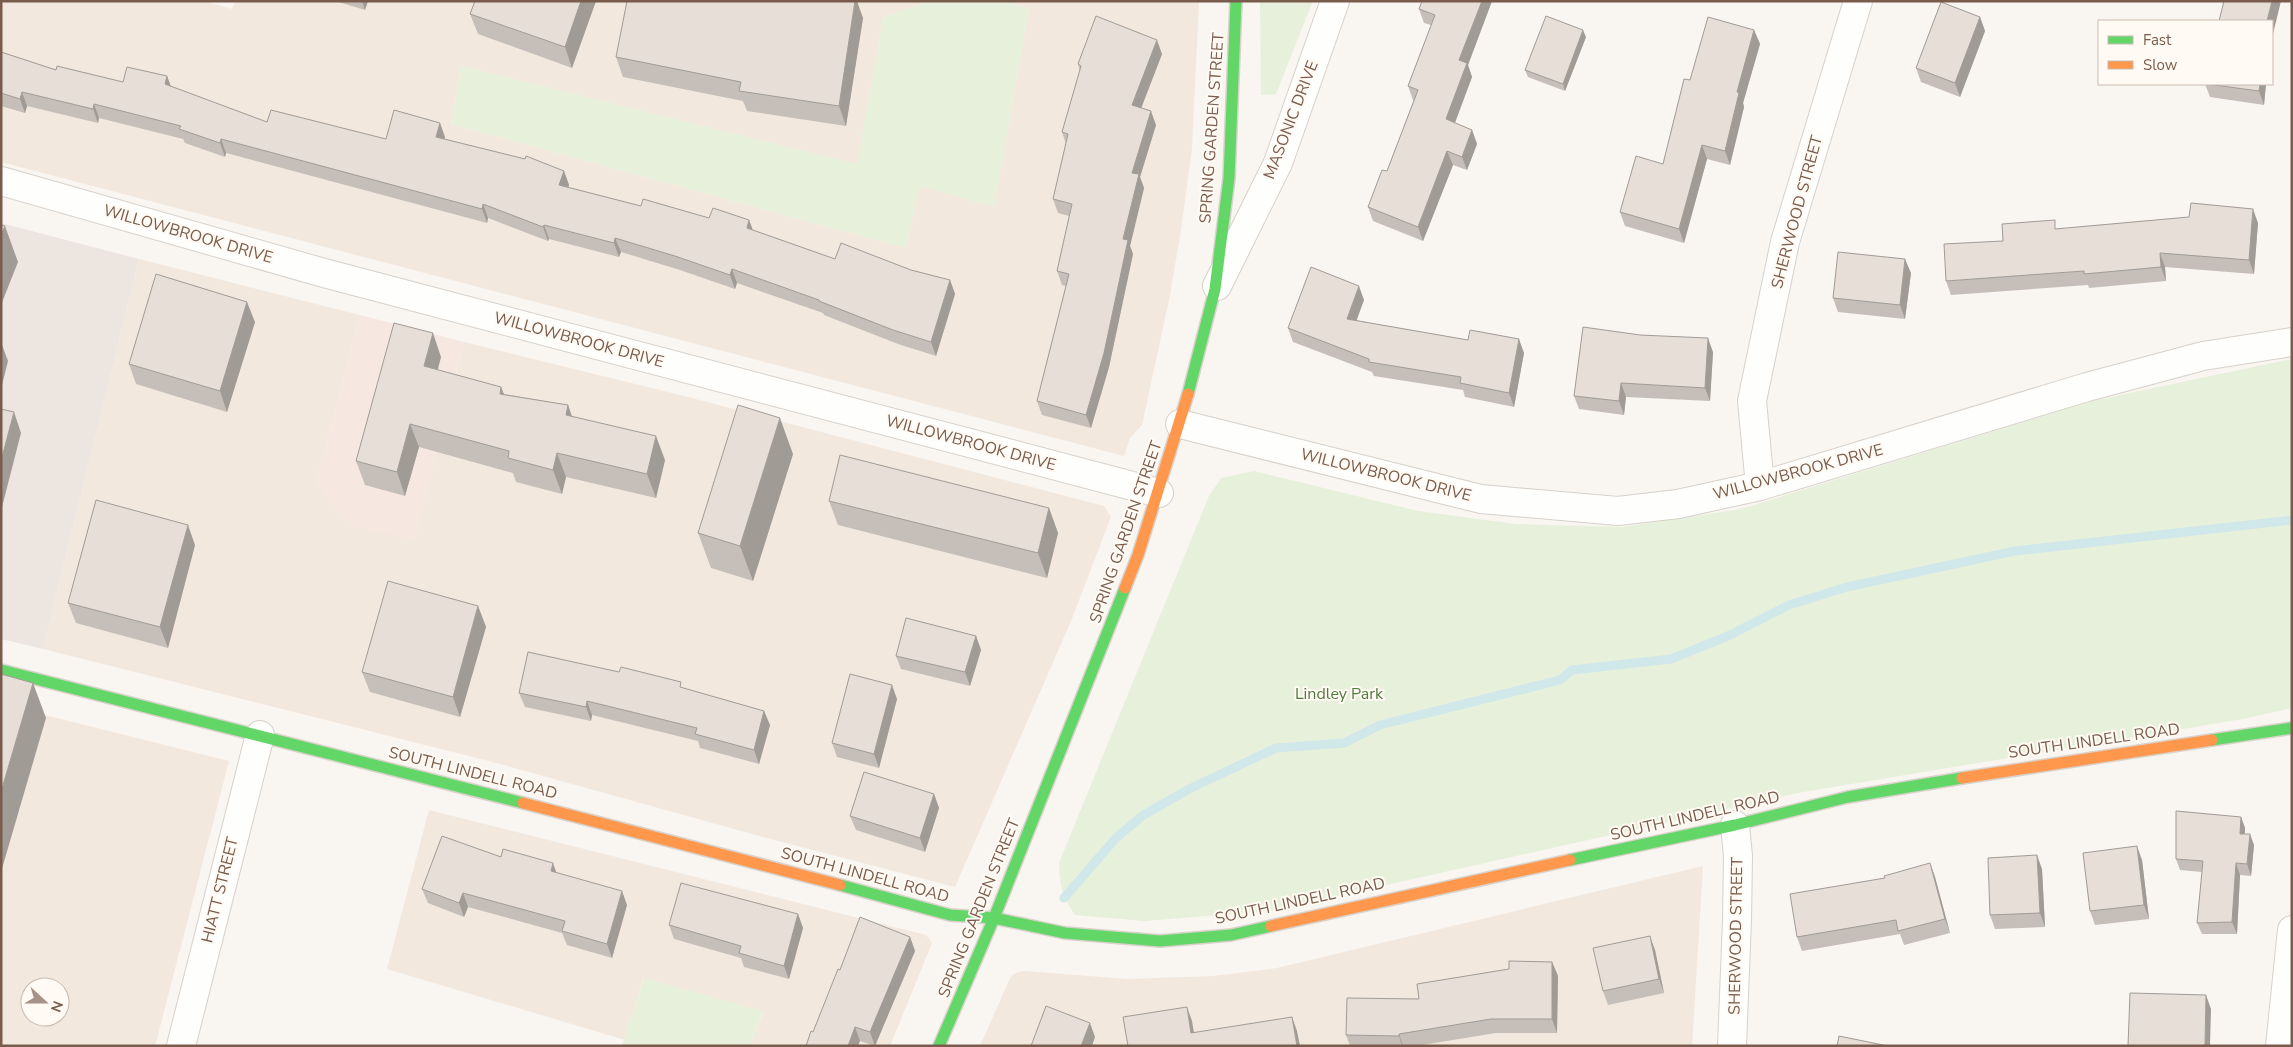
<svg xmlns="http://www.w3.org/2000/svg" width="2293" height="1047" font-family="'Nunito Sans',sans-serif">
  <rect width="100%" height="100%" fill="#f9f5f0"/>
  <path fill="#f2e8de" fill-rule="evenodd" d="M 1,1 L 204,1 L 232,9 L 235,1 L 931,1 L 883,17 L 858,165 L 461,66 L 451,124 L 905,248 L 920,185 L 994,206 L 1029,8 L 1002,1 L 1199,1 L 1192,148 L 1181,230 L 1170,295 L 1142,425 L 1130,438 L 1124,456 L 1,162 Z
    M 139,259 L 360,315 L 316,484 L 414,539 L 464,342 L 688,397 L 1104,506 L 1111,517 L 1071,621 L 955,887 L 763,837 L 493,762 L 43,649 Z
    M 1,704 L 229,761 L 155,1046 L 1,1046 ZM 30,987 L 60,987 L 60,1017 L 30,1017 Z
    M 429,810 L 926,935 L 932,943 L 890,1046 L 750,1046 L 763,1012 L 643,979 L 625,1040 L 387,969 Z
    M 1703,866 L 1692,1046 L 980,1046 L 1011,976 L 1018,972 L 1025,971 L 1127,979 L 1214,976 L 1277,968 Z"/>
  <path fill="#f6e8e1" d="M 360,315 L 464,342 L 414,540 L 350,525 L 316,484 Z"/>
  <path fill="#ede5e0" d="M 1,223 L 139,259 L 43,649 L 1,639 Z"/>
  <path fill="#e7f0db" d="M 931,1 L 1002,1 L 1029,8 L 994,207 L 920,186 L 905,248 L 451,124 L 461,66 L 857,164 L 883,17 Z
    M 1260,1 L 1313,1 L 1276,94 L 1261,95 Z
    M 2292,359 L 2292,708 L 2243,719 L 1803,792 L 1270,911 L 1144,921 L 1075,915 C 1062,895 1060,886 1059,863 L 1209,496 L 1221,478 L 1254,471 L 1418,511 L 1516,524 L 1622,527 L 1741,509 L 2092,401 Z
    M 644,978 L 763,1011 L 750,1046 L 622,1046 Z"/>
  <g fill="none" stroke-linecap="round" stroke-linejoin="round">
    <path stroke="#d0e8ea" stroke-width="9" d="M 1064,898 L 1116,838 L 1142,816 L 1189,789 L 1276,748 L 1344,743 L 1380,725 L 1560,680 L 1572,670 L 1671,659 L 1728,636 L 1789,605 L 1847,587 L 2015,551 L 2292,520"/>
    <g stroke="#d7d1cb" stroke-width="30">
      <path id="street" d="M 1,181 L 324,273 L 1159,493
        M 1217,286 L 1278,163 L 1335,1
        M 1180,424 L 1481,499 L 1618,511 L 1678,504 L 1760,486 L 2087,387 L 2203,356 L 2292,342
        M 1760,486 L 1752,401 L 1785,242 L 1858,1
        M 181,1046 L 260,735
        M 1732,1046 L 1737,920 L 1738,856 L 1735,825
        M 2280,1046 L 2292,930"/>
    </g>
    <g stroke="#d9d2cb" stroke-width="14">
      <path id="fast" d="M 1188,394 L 1215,289 L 1229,178 L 1236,1
        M 1,670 L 523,803
        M 2212,740 L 2292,728
        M 1570,860 L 1735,825 L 1848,797 L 1962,778
        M 840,885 L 950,915 L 994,918 L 1065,933 L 1160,941 L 1231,935 L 1271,926
        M 939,1046 L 994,918 L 1125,588"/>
    </g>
    <g stroke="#d9d2cb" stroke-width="14">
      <path id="slow" d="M 1125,588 L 1138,555 L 1188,394
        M 1962,778 L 2212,740
        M 523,803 L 840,885
        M 1271,926 L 1570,860"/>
    </g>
    <use href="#street" stroke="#fefefd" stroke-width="28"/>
    <use href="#fast" stroke="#63d668" stroke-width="11"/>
    <use href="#slow" stroke="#ff974d" stroke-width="11"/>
  </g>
  <path fill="#c6bfb9" d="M 335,1 L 368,1 L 365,10 Z
    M 475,1 L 596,1 L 572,68 L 478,34 L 470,14 Z
    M 1422,1 L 1492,1 L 1468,65 L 1472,77 L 1455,123 L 1472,130 L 1477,144 L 1467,170 L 1453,165 L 1423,241 L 1373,221 L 1368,207 L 1387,171 L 1414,100 L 1413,100 L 1408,86 L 1431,25 L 1424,23 L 1419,9 Z
    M 1980,17 L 1985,31 L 1960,97 L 1921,82 L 1916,68 Z
    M 863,18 L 846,126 L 747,111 L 743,101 L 623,77 L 616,57 Z
    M 1754,30 L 1760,44 L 1743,103 L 1744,107 L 1730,165 L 1707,159 L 1684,243 L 1625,226 L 1620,212 L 1663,164 L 1690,80 Z
    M 1586,37 L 1565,91 L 1528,77 L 1525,70 Z
    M 1,52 L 56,70 L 123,82 L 167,76 L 171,87 L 267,122 L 386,139 L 445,137 L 444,139 L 564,171 L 569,185 L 568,188 L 641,206 L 709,218 L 749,220 L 753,230 L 835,259 L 911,270 L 950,280 L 955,294 L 936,356 L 898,344 L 824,315 L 823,313 L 737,283 L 735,289 L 680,270 L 621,252 L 619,257 L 549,239 L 548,241 L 488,218 L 487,223 L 226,153 L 225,157 L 185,143 L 183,139 L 99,118 L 98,123 L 27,106 L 25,113 L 1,106 Z
    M 1162,54 L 1141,108 L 1156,125 L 1140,177 L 1144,188 L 1130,246 L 1133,254 L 1109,367 L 1091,428 L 1042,415 L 1037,401 L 1066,286 L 1062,285 L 1057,271 L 1069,216 L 1058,213 L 1053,199 L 1066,144 L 1062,132 L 1080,71 L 1078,64 Z
    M 2205,84 L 2266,84 L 2264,105 L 2210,97 Z
    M 2258,223 L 2254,274 L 2165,267 L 2166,281 L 2089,288 L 2088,285 L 1951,295 L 1946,281 L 2003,241 L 2058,229 Z
    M 1911,273 L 1905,319 L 1838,312 L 1833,298 Z
    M 1364,300 L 1356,320 L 1524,353 L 1514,407 L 1465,397 L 1463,390 L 1374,376 L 1372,372 L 1293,342 L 1288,328 Z
    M 255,322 L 227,412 L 136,384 L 129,364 Z
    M 1713,352 L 1710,401 L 1626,397 L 1624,415 L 1579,409 L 1574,396 Z
    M 441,357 L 438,370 L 501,387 L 504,394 L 568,405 L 572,417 L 665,460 L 656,498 L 566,477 L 562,494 L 516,482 L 513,473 L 419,447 L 405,496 L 365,485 L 356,461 Z
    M 793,454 L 753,581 L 711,568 L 698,533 Z
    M 829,501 L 1049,508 L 1058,533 L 1047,578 L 838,525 Z
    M 195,545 L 168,648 L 76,623 L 68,603 Z
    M 478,606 L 486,627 L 460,717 L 370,692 L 362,672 Z
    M 976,636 L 981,650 L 970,686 L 901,669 L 896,656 Z
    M 683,688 L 764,711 L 770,725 L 759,764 L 700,748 L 698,741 L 592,715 L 591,721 L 525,707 L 519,693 Z
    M 897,699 L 879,768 L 837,757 L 832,743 Z
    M 934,794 L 939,808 L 925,852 L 856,830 L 850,816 Z
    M 2241,817 L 2245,828 L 2245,834 L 2254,845 L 2251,876 L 2240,875 L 2237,934 L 2202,934 L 2197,923 L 2202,872 L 2180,870 L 2176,859 Z
    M 2142,860 L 2149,919 L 2095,925 L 2090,911 Z
    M 1930,863 L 1935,877 L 1950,933 L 1904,945 L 1900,934 L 1802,951 L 1797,937 L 1885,878 Z
    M 2042,869 L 2045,927 L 1995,929 L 1990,915 Z
    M 556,872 L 627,905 L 612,958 L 567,945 L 562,933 L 468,907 L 464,917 L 428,903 L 422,889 Z
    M 798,914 L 803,928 L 789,979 L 744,967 L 741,958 L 674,939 L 669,925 Z
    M 910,937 L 915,951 L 875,1046 L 860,1041 L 813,1032 L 840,970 Z
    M 1655,950 L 1664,993 L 1608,1005 L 1603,991 Z
    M 1552,962 L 1558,976 L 1557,1033 L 1496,1033 L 1416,1046 L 1350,1046 L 1346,1035 L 1419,999 Z"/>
  <path fill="#a19b96" d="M 362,1 L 368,1 L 365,10 Z
    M 581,1 L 596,1 L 572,68 L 565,47 Z
    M 855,1 L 857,1 L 863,18 L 846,126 L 839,106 Z
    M 1482,1 L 1492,1 L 1468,65 L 1472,77 L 1451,133 L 1446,119 L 1459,60 Z
    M 2272,1 L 2281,1 L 2272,38 L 2272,21 L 2267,21 Z
    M 1980,17 L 1985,31 L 1960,97 L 1955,83 Z
    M 1583,30 L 1586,37 L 1565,91 L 1563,84 Z
    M 1754,30 L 1760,44 L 1743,103 L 1744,107 L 1730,165 L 1725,151 L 1737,92 Z
    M 1157,40 L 1162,54 L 1137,119 L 1132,105 Z
    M 167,76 L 172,90 L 165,84 Z
    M 2260,84 L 2266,84 L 2264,105 L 2259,91 Z
    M 22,92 L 27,106 L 25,113 L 20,99 Z
    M 94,104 L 99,118 L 98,123 L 93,109 Z
    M 1151,111 L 1156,125 L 1140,177 L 1144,188 L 1130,246 L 1133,254 L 1109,367 L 1091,428 L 1086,415 L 1123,239 L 1132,173 Z
    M 440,123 L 445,137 L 441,151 L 436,137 Z
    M 1472,130 L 1477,144 L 1467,170 L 1462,157 Z
    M 221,139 L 226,153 L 225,157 L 220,143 Z
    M 1702,145 L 1707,159 L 1684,243 L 1679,229 Z
    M 1447,151 L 1453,165 L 1423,241 L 1418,227 Z
    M 564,171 L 569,185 L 564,199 L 559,185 Z
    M 483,204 L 488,218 L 487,223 L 482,209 Z
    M 2253,209 L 2258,223 L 2254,274 L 2249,260 Z
    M 749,220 L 754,234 L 747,228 Z
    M 544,225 L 549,239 L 548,241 L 543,227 Z
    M 5,226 L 18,262 L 1,305 L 1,235 Z
    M 615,238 L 621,252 L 619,257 L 614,243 Z
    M 2160,253 L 2165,267 L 2166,281 L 2161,267 Z
    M 1905,259 L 1911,273 L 1905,319 L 1900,305 Z
    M 732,269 L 737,283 L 735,289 L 730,275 Z
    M 950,280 L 955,294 L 936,356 L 931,342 Z
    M 1359,286 L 1364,300 L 1352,333 L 1347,319 Z
    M 247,302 L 255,322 L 227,412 L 220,391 Z
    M 433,333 L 441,357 L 432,389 L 424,366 Z
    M 1708,338 L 1713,352 L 1710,401 L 1705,388 Z
    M 1519,339 L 1524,353 L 1514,407 L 1509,393 Z
    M 1,342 L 8,361 L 1,389 Z
    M 1621,383 L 1626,397 L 1624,415 L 1619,401 Z
    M 501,387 L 510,410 L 500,394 Z
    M 568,405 L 576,428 L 566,415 Z
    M 14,412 L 21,433 L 1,511 L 1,461 Z
    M 780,418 L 793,454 L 753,581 L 740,546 Z
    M 410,424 L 419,447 L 405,496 L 397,472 Z
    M 656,436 L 665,460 L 656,498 L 647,474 Z
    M 557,453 L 566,477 L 562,494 L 553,470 Z
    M 1049,508 L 1058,533 L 1047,578 L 1038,553 Z
    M 188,525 L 195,545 L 168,648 L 160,627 Z
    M 478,606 L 486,627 L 460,717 L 453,697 Z
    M 976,636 L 981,650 L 970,686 L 965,672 Z
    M 33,683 L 46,718 L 1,872 L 1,792 Z
    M 892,685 L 897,699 L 879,768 L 874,754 Z
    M 587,701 L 592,715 L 591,721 L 586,707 Z
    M 764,711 L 770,725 L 759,764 L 754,750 Z
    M 934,794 L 939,808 L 925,852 L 920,838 Z
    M 2241,817 L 2245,828 L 2244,845 L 2240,834 Z
    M 2250,834 L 2254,845 L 2251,876 L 2247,864 Z
    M 2137,846 L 2142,860 L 2149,919 L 2144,905 Z
    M 2037,855 L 2042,869 L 2045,927 L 2040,913 Z
    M 553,863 L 558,877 L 551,871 Z
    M 1930,863 L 1935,877 L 1950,933 L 1945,919 Z
    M 2236,863 L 2240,875 L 2237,934 L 2232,922 Z
    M 622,891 L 627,905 L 612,958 L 607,944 Z
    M 463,893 L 468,907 L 464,917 L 459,903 Z
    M 798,914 L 803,928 L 789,979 L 784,966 Z
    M 1650,936 L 1655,950 L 1664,993 L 1659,979 Z
    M 910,937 L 915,951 L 875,1046 L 870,1032 Z
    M 1552,962 L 1558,976 L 1557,1033 L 1552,1019 Z
    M 2206,995 L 2211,1009 L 2210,1046 L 2205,1046 Z
    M 1187,1007 L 1192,1021 L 1196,1046 L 1191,1033 Z
    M 1292,1017 L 1297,1031 L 1300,1046 L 1297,1046 Z
    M 1090,1023 L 1095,1037 L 1092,1046 L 1081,1046 Z
    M 855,1027 L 860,1041 L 858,1046 L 848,1046 Z
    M 1399,1034 L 1403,1046 L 1402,1046 L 1399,1036 Z"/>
  <path fill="#e6ded7" stroke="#a19b96" d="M 475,1 L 581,1 L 565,47 L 470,14 Z
    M 627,1 L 855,1 L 839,106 L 739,91 L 741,82 L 616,57 Z
    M 1422,1 L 1482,1 L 1459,60 L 1467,63 L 1446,119 L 1472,130 L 1462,157 L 1447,151 L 1418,227 L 1368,207 L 1382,170 L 1387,171 L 1418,90 L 1408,86 L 1435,15 L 1419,9 Z
    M 2224,1 L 2272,1 L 2267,21 L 2219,21 Z
    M 1941,2 L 1980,17 L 1955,83 L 1916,68 Z
    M 1096,16 L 1157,40 L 1132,105 L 1151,111 L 1132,173 L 1139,174 L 1123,239 L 1128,240 L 1104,353 L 1086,415 L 1037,401 L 1069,274 L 1057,271 L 1072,204 L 1053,199 L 1068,134 L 1062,132 L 1081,66 L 1078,64 Z
    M 1546,16 L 1583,30 L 1563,84 L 1525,70 Z
    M 1708,17 L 1754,30 L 1737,92 L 1739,93 L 1725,151 L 1702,145 L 1679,229 L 1620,212 L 1636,156 L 1663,164 L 1684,79 L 1690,80 Z
    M 1,52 L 56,70 L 57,66 L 123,82 L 127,67 L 167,76 L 165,84 L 267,122 L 271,110 L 386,139 L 394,110 L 440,123 L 436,137 L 525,159 L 526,156 L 564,171 L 559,185 L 641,206 L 643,199 L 709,218 L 713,208 L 749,220 L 747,228 L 835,259 L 841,243 L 911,270 L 950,280 L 931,342 L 893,330 L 819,301 L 819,300 L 732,269 L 730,275 L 675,256 L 615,238 L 614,243 L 544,225 L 543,227 L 483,204 L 482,209 L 221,139 L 220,143 L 179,129 L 181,126 L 94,104 L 93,109 L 22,92 L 20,99 L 1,93 Z
    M 2207,84 L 2260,84 L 2259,91 Z
    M 2191,203 L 2253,209 L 2249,260 L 2160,253 L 2161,267 L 2084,274 L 2084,271 L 1946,281 L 1944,244 L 2003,241 L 2002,224 L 2055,220 L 2055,229 L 2189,217 Z
    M 1,225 L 5,226 L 1,235 Z
    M 1838,252 L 1905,259 L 1900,305 L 1833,298 Z
    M 1311,267 L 1359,286 L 1347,319 L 1468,340 L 1470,330 L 1519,339 L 1509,393 L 1460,383 L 1461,377 L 1369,362 L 1369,359 L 1288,328 Z
    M 156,274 L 247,302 L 220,391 L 129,364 Z
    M 394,323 L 433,333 L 424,366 L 501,387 L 500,394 L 568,405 L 566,415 L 656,436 L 647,474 L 557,453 L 553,470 L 508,458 L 509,451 L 410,424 L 397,472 L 356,461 Z
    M 1583,327 L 1640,335 L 1708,338 L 1705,388 L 1621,383 L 1619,401 L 1574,396 Z
    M 738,405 L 780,418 L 740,546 L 698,533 Z
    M 1,409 L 14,412 L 1,461 Z
    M 840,455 L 1049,508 L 1038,553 L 829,501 Z
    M 96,500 L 188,525 L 160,627 L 68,603 Z
    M 388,581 L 478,606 L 453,697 L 362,672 Z
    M 906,618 L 976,636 L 965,672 L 896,656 Z
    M 528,652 L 619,672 L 621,667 L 681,682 L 680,687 L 764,711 L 754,750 L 695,734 L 697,728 L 587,701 L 586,707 L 519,693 Z
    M 1,674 L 33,683 L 1,792 Z
    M 850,674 L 892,685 L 874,754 L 832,743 Z
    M 864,772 L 934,794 L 920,838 L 850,816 Z
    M 2176,811 L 2241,817 L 2240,834 L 2250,834 L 2247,864 L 2236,863 L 2232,922 L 2197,923 L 2203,861 L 2176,859 Z
    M 442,836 L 501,857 L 503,849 L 553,863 L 551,871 L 622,891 L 607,944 L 562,931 L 565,921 L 463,893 L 459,903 L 422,889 Z
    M 2137,846 L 2144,905 L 2090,911 L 2083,853 Z
    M 2037,855 L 2040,913 L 1990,915 L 1988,858 Z
    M 1930,863 L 1945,919 L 1898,931 L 1896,920 L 1797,937 L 1790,894 L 1885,878 L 1884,876 Z
    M 681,883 L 798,914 L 784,966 L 739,953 L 741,946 L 669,925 Z
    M 860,917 L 910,937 L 870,1032 L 855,1027 L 848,1046 L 806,1046 L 811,1031 L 813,1032 L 838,969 L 840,970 Z
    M 1650,936 L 1659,979 L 1603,991 L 1593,948 Z
    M 1509,961 L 1552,962 L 1552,1019 L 1491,1019 L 1399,1034 L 1399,1036 L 1346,1035 L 1347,998 L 1419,999 L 1417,984 L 1509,969 Z
    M 2130,993 L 2206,995 L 2205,1046 L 2128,1046 Z
    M 1046,1006 L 1090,1023 L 1081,1046 L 1031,1046 Z
    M 1187,1007 L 1191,1033 L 1292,1017 L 1297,1046 L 1128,1046 L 1123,1017 Z
    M 1839,1036 L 1888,1046 L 1837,1046 Z"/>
  <g text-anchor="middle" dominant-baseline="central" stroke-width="4" stroke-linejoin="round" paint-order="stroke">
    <g font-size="16" fill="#7a5c4d" stroke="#fffaf3">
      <text transform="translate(1291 120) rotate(-69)">MASONIC DRIVE</text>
      <text transform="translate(1212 128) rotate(-86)">SPRING GARDEN STREET</text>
      <text transform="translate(1797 212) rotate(-75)">SHERWOOD STREET</text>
      <text transform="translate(188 234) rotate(16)">WILLOWBROOK DRIVE</text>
      <text transform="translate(579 340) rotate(15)">WILLOWBROOK DRIVE</text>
      <text transform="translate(971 443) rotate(15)">WILLOWBROOK DRIVE</text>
      <text transform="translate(1798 472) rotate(-15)">WILLOWBROOK DRIVE</text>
      <text transform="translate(1386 475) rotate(14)">WILLOWBROOK DRIVE</text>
      <text transform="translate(1126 532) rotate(-71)">SPRING GARDEN STREET</text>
      <text transform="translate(2094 741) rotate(-8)">SOUTH LINDELL ROAD</text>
      <text transform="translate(473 773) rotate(14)">SOUTH LINDELL ROAD</text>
      <text transform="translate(1695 816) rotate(-13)">SOUTH LINDELL ROAD</text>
      <text transform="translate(865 875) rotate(15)">SOUTH LINDELL ROAD</text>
      <text transform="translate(220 890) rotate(-76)">HIATT STREET</text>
      <text transform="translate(1300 901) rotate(-12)">SOUTH LINDELL ROAD</text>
      <text transform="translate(979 908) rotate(-68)">SPRING GARDEN STREET</text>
      <text transform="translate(1736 936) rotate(-89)">SHERWOOD STREET</text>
    </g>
    <g font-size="16" fill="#537a41" stroke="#fffaf3">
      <text x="1339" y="694">Lindley Park</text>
    </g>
  </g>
  <rect width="2293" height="1047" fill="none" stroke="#7a5c4d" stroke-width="5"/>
  <rect x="2098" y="20" width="175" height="65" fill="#fffaf3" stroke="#cabbb1"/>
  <rect x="2108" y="36" width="25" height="8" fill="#63d668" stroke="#cabbb1"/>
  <text x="2143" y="45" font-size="15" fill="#7a5c4d">Fast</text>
  <rect x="2108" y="61" width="25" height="8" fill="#ff974d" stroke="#cabbb1"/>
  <text x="2143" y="70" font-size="15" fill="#7a5c4d">Slow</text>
  <g transform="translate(45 1002) rotate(111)"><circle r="24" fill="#fffaf3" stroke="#cabbb1"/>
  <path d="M0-4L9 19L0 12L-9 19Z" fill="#a69286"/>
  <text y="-8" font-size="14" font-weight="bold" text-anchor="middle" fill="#7a5c4d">N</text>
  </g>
</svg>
